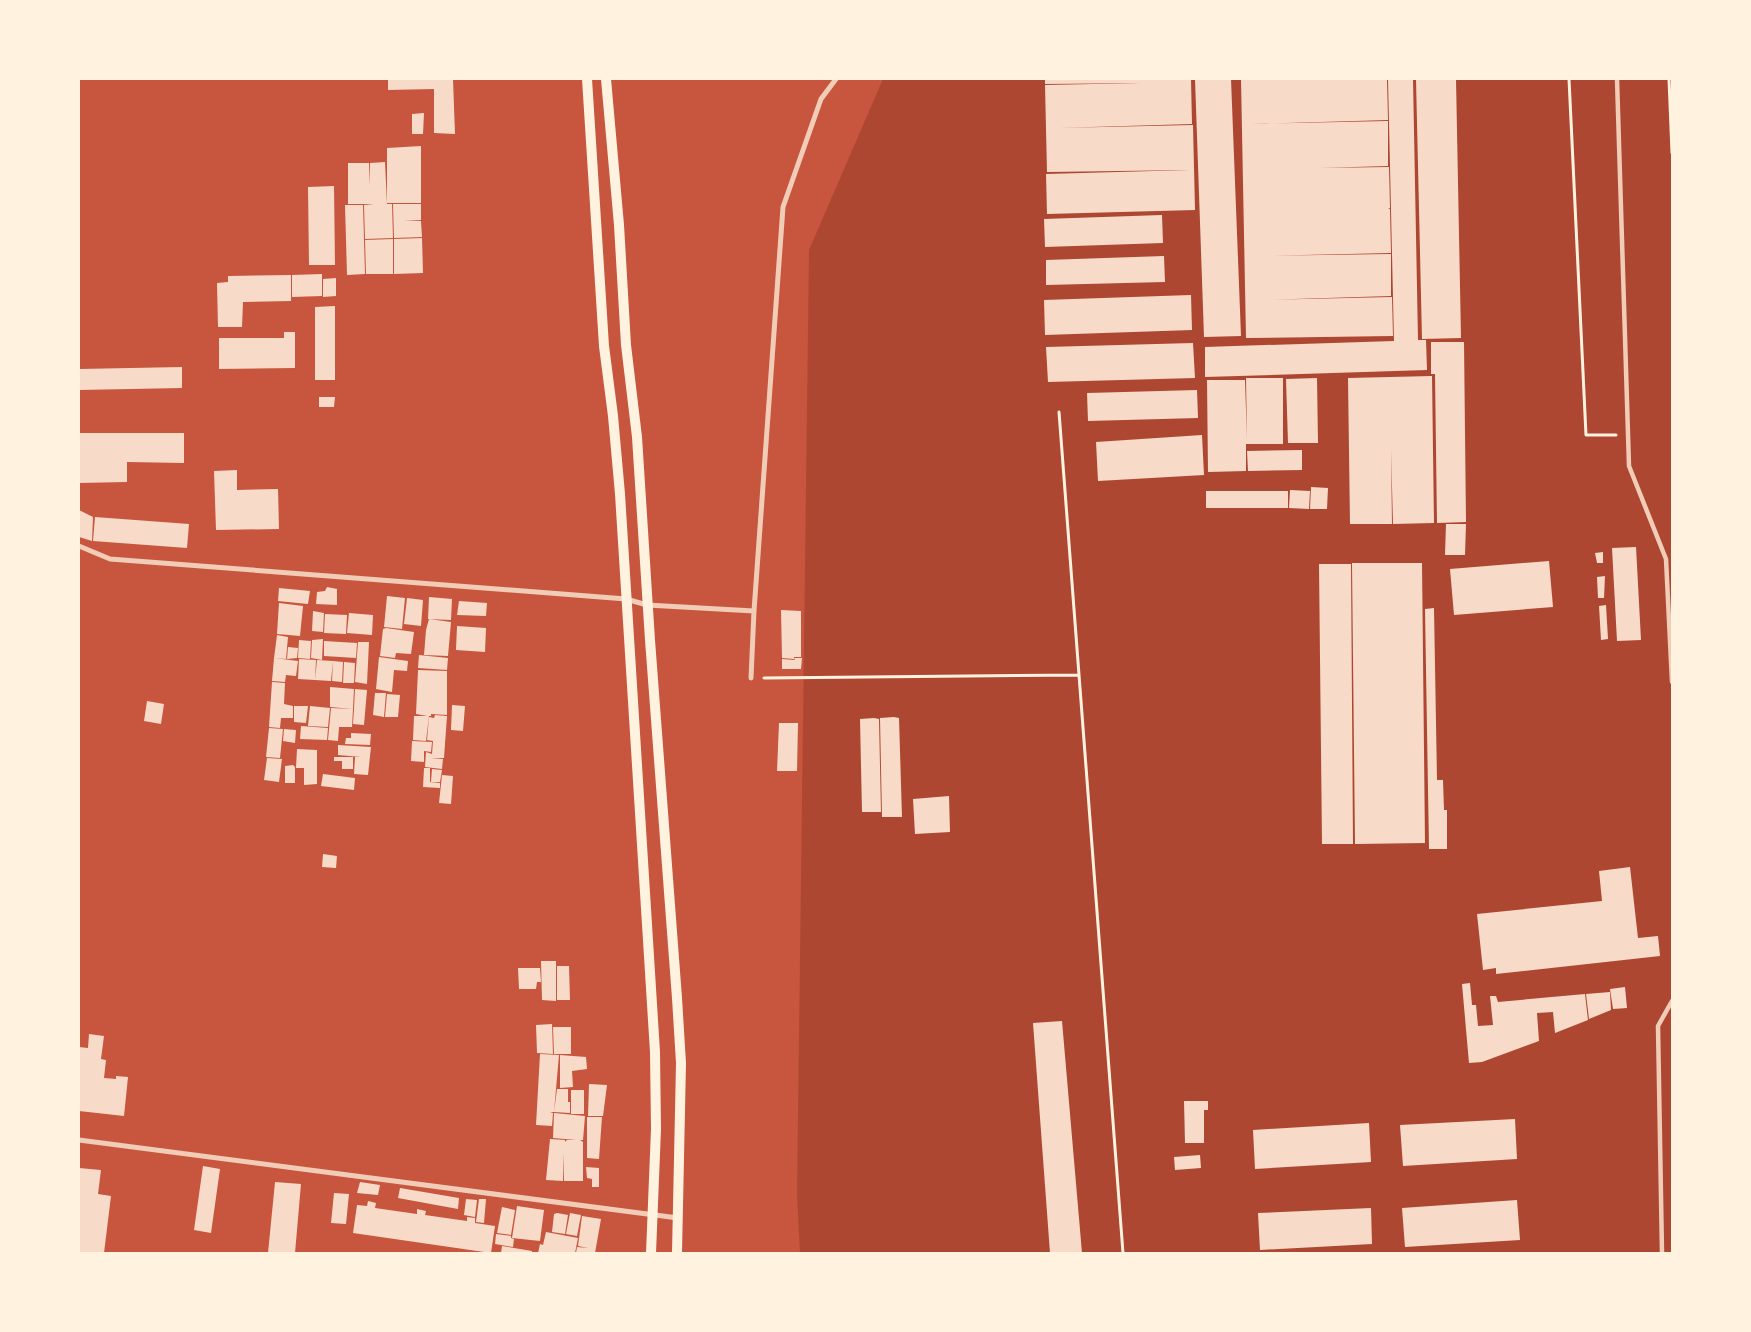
<svg xmlns="http://www.w3.org/2000/svg" width="1751" height="1332" font-family="'PT Sans',sans-serif">
  <rect width="100%" height="100%" fill="#c8553d"/>
  <path fill="#ae4732" d="M 883,79 L 1672,79 L 1672,1253 L 800,1253 L 797,1195 L 809,250 Z"/>
  <path fill="#f7dbc8" d="M 388,79 L 453,79 L 455,134 L 434,133 L 434,89 L 388,90 Z
    M 1045,79 L 1191,79 L 1192,124 L 1058,128 L 1193,125 L 1195,210 L 1047,214 L 1046,174 L 1190,170 L 1047,172 L 1045,85 L 1141,83 L 1045,84 Z
    M 1195,79 L 1231,79 L 1241,336 L 1204,337 Z
    M 1241,79 L 1387,79 L 1388,120 L 1250,124 L 1388,121 L 1388,166 L 1320,168 L 1389,167 L 1390,208 L 1388,208 L 1390,209 L 1391,253 L 1260,256 L 1391,254 L 1391,296 L 1260,300 L 1392,297 L 1393,336 L 1246,338 Z
    M 1388,79 L 1413,79 L 1418,340 L 1426,340 L 1427,370 L 1205,377 L 1205,347 L 1394,341 Z
    M 1416,79 L 1456,79 L 1461,338 L 1422,339 Z
    M 424,113 L 423,134 L 412,134 L 412,114 Z
    M 421,146 L 421,203 L 399,203 L 399,174 L 399,203 L 387,203 L 387,148 Z
    M 385,162 L 387,204 L 392,204 L 393,238 L 365,239 L 364,205 L 374,204 L 348,204 L 348,163 L 369,163 L 370,186 L 370,163 Z
    M 334,186 L 335,265 L 309,265 L 308,187 Z
    M 393,204 L 421,204 L 421,220 L 404,220 L 421,221 L 422,237 L 394,238 Z
    M 345,205 L 363,205 L 365,274 L 347,275 Z
    M 1162,215 L 1163,243 L 1045,247 L 1044,219 Z
    M 422,238 L 423,273 L 394,274 L 394,239 Z
    M 393,239 L 393,274 L 366,274 L 365,240 Z
    M 1164,256 L 1165,282 L 1046,285 L 1046,260 Z
    M 322,274 L 322,296 L 292,297 L 292,275 Z
    M 291,275 L 291,301 L 243,302 L 242,327 L 218,327 L 217,283 L 228,282 L 228,276 Z
    M 336,278 L 336,296 L 323,297 L 323,279 Z
    M 1191,295 L 1192,330 L 1045,335 L 1044,300 Z
    M 335,306 L 335,380 L 315,380 L 315,307 Z
    M 284,332 L 295,332 L 295,368 L 219,369 L 219,338 L 284,338 Z
    M 1431,342 L 1464,342 L 1466,522 L 1437,523 L 1435,374 L 1431,374 Z
    M 1193,343 L 1195,378 L 1048,382 L 1046,347 Z
    M 182,367 L 182,388 L 79,390 L 79,369 Z
    M 1432,376 L 1434,523 L 1393,524 L 1391,449 L 1392,524 L 1350,524 L 1348,378 Z
    M 1246,378 L 1283,378 L 1283,444 L 1246,444 L 1246,471 L 1208,472 L 1207,380 L 1245,380 L 1247,440 Z
    M 1317,378 L 1318,443 L 1288,443 L 1286,379 Z
    M 1197,390 L 1198,418 L 1088,421 L 1087,393 Z
    M 319,397 L 335,397 L 334,407 L 319,407 Z
    M 79,433 L 184,433 L 184,463 L 127,462 L 127,482 L 79,483 Z
    M 1202,435 L 1204,475 L 1098,481 L 1096,442 Z
    M 1302,450 L 1302,470 L 1248,471 L 1247,451 Z
    M 237,470 L 237,490 L 278,489 L 279,529 L 216,530 L 214,471 Z
    M 1311,487 L 1328,488 L 1327,509 L 1310,509 Z
    M 1290,490 L 1310,491 L 1309,509 L 1289,508 Z
    M 1206,491 L 1288,491 L 1288,508 L 1206,508 Z
    M 79,510 L 93,517 L 92,541 L 79,537 Z
    M 95,517 L 189,524 L 187,548 L 93,541 Z
    M 1446,524 L 1466,524 L 1465,555 L 1445,555 Z
    M 1636,547 L 1641,640 L 1617,641 L 1612,548 Z
    M 1603,552 L 1603,563 L 1597,563 L 1595,553 Z
    M 1549,561 L 1553,607 L 1454,615 L 1450,569 Z
    M 1352,563 L 1422,563 L 1425,843 L 1355,844 Z
    M 1319,564 L 1351,564 L 1353,844 L 1322,844 Z
    M 1605,576 L 1604,598 L 1598,598 L 1597,577 Z
    M 327,587 L 337,589 L 337,605 L 316,604 L 317,592 L 325,591 Z
    M 279,588 L 310,591 L 308,604 L 278,601 Z
    M 387,596 L 405,598 L 402,629 L 384,627 Z
    M 429,597 L 452,599 L 451,620 L 428,619 Z
    M 407,598 L 423,600 L 421,626 L 404,624 Z
    M 459,601 L 487,603 L 486,616 L 457,615 Z
    M 279,603 L 303,606 L 300,636 L 277,634 Z
    M 1606,605 L 1608,639 L 1601,640 L 1599,606 Z
    M 1434,608 L 1437,780 L 1443,780 L 1444,810 L 1447,810 L 1447,849 L 1429,849 L 1425,609 Z
    M 781,610 L 801,611 L 801,657 L 794,657 L 794,659 L 782,658 Z
    M 313,611 L 324,613 L 323,632 L 312,631 Z
    M 349,613 L 373,615 L 372,635 L 347,633 Z
    M 325,614 L 347,615 L 346,634 L 324,633 Z
    M 429,619 L 451,622 L 448,656 L 424,655 L 426,630 Z
    M 457,626 L 486,628 L 485,652 L 456,650 Z
    M 386,628 L 414,632 L 411,654 L 396,653 L 395,658 L 380,656 L 383,629 Z
    M 277,635 L 288,637 L 286,659 L 274,658 Z
    M 323,639 L 322,660 L 311,658 L 312,640 Z
    M 299,640 L 311,641 L 310,659 L 298,658 Z
    M 324,641 L 357,643 L 356,658 L 324,656 Z
    M 358,642 L 369,642 L 367,684 L 355,682 Z
    M 288,647 L 298,648 L 297,658 L 287,659 Z
    M 419,655 L 448,658 L 447,670 L 418,668 Z
    M 379,657 L 408,661 L 407,671 L 394,670 L 392,692 L 376,689 Z
    M 274,658 L 298,661 L 296,676 L 286,675 L 285,682 L 272,681 Z
    M 794,658 L 802,658 L 801,669 L 782,669 L 782,659 L 795,660 Z
    M 299,659 L 316,660 L 315,680 L 298,679 Z
    M 317,660 L 333,661 L 331,681 L 315,680 Z
    M 333,661 L 343,662 L 342,682 L 332,681 Z
    M 344,662 L 355,663 L 354,683 L 343,683 Z
    M 418,670 L 447,671 L 447,715 L 431,714 L 431,716 L 429,716 L 426,741 L 413,740 L 414,716 L 427,716 L 416,714 Z
    M 272,682 L 285,683 L 284,704 L 293,706 L 293,718 L 281,718 L 280,728 L 269,727 Z
    M 330,687 L 354,689 L 353,709 L 330,707 Z
    M 355,689 L 367,690 L 364,725 L 353,724 L 354,709 L 355,709 L 354,709 Z
    M 375,693 L 386,693 L 384,717 L 373,715 Z
    M 387,694 L 400,695 L 398,717 L 385,717 Z
    M 147,701 L 164,704 L 161,724 L 144,721 Z
    M 452,705 L 465,706 L 463,731 L 451,730 Z
    M 294,706 L 308,706 L 306,723 L 294,722 Z
    M 310,706 L 330,708 L 328,727 L 308,726 Z
    M 331,708 L 353,709 L 352,727 L 339,727 L 338,741 L 328,740 Z
    M 435,715 L 447,716 L 444,758 L 431,758 L 443,759 L 442,769 L 425,767 L 426,752 L 432,754 L 433,741 L 427,740 L 429,717 L 434,718 Z
    M 894,717 L 899,718 L 902,817 L 882,817 L 880,718 Z
    M 874,718 L 879,719 L 881,812 L 862,812 L 860,719 Z
    M 779,723 L 798,723 L 797,771 L 777,771 Z
    M 301,726 L 328,728 L 327,740 L 300,739 Z
    M 269,728 L 283,729 L 280,758 L 266,757 Z
    M 284,729 L 296,730 L 295,743 L 283,741 Z
    M 351,733 L 371,734 L 370,745 L 345,744 L 346,738 L 351,738 Z
    M 412,741 L 432,742 L 431,752 L 424,751 L 424,762 L 411,761 Z
    M 338,745 L 371,747 L 368,775 L 354,774 L 355,757 L 361,757 L 338,755 Z
    M 297,749 L 317,750 L 317,784 L 304,785 L 304,768 L 296,768 Z
    M 334,757 L 353,757 L 353,769 L 342,769 L 342,761 L 334,761 Z
    M 267,758 L 282,759 L 279,782 L 264,780 Z
    M 293,765 L 295,767 L 295,783 L 285,783 L 285,766 Z
    M 424,768 L 430,768 L 430,782 L 440,783 L 440,788 L 423,787 Z
    M 432,769 L 442,770 L 440,782 L 431,782 Z
    M 323,774 L 355,778 L 354,790 L 321,786 Z
    M 442,775 L 453,776 L 451,804 L 439,803 Z
    M 949,796 L 950,832 L 915,834 L 913,799 Z
    M 323,854 L 337,856 L 336,868 L 322,867 Z
    M 1630,867 L 1638,938 L 1658,936 L 1660,956 L 1496,974 L 1496,968 L 1483,970 L 1477,914 L 1602,901 L 1599,871 Z
    M 541,961 L 556,961 L 556,1001 L 542,1000 Z
    M 557,966 L 569,966 L 570,1000 L 557,1000 Z
    M 518,968 L 540,968 L 541,982 L 537,982 L 536,989 L 519,989 Z
    M 1470,983 L 1472,1005 L 1476,1005 L 1478,1026 L 1493,1025 L 1490,996 L 1496,996 L 1498,1002 L 1585,994 L 1588,1020 L 1555,1033 L 1553,1012 L 1537,1013 L 1539,1041 L 1482,1062 L 1469,1063 L 1462,984 Z
    M 1625,987 L 1627,1008 L 1613,1009 L 1610,989 Z
    M 1610,992 L 1611,1010 L 1589,1019 L 1586,994 Z
    M 1062,1021 L 1082,1253 L 1050,1253 L 1033,1023 Z
    M 552,1024 L 553,1054 L 537,1053 L 536,1025 Z
    M 553,1027 L 571,1027 L 571,1054 L 554,1054 Z
    M 89,1034 L 104,1036 L 101,1059 L 106,1060 L 104,1078 L 116,1079 L 116,1076 L 128,1077 L 124,1116 L 79,1111 L 79,1047 L 88,1048 Z
    M 540,1054 L 559,1055 L 554,1112 L 550,1112 L 553,1113 L 552,1126 L 536,1125 Z
    M 560,1055 L 586,1057 L 587,1069 L 572,1071 L 573,1087 L 560,1088 Z
    M 589,1084 L 607,1085 L 603,1116 L 588,1116 Z
    M 557,1089 L 568,1089 L 568,1102 L 570,1102 L 570,1113 L 554,1112 Z
    M 571,1090 L 584,1090 L 584,1114 L 571,1114 Z
    M 1184,1101 L 1208,1101 L 1208,1110 L 1204,1110 L 1204,1143 L 1185,1143 Z
    M 554,1113 L 585,1116 L 583,1140 L 580,1140 L 583,1142 L 583,1181 L 564,1181 L 564,1153 L 563,1181 L 546,1180 L 550,1139 L 565,1140 L 565,1142 L 567,1140 L 576,1140 L 553,1138 Z
    M 587,1117 L 602,1117 L 599,1159 L 587,1158 Z
    M 1515,1119 L 1517,1159 L 1403,1166 L 1400,1125 Z
    M 1369,1123 L 1371,1162 L 1255,1169 L 1253,1130 Z
    M 1200,1155 L 1201,1168 L 1175,1170 L 1174,1157 Z
    M 203,1166 L 220,1169 L 211,1233 L 194,1230 Z
    M 586,1167 L 599,1168 L 599,1187 L 592,1187 L 592,1179 L 587,1178 Z
    M 79,1168 L 101,1170 L 98,1194 L 111,1196 L 104,1253 L 79,1253 Z
    M 275,1182 L 301,1184 L 295,1253 L 268,1253 Z
    M 360,1182 L 380,1185 L 378,1195 L 357,1193 Z
    M 400,1188 L 459,1198 L 458,1209 L 398,1198 Z
    M 334,1193 L 349,1194 L 346,1224 L 331,1223 Z
    M 466,1199 L 477,1200 L 475,1217 L 464,1215 Z
    M 479,1199 L 486,1199 L 484,1223 L 476,1222 Z
    M 1517,1200 L 1520,1240 L 1405,1247 L 1402,1208 Z
    M 368,1201 L 376,1203 L 375,1208 L 417,1214 L 417,1209 L 426,1211 L 425,1215 L 467,1221 L 467,1217 L 475,1218 L 475,1223 L 495,1226 L 491,1253 L 353,1233 L 357,1205 L 367,1206 Z
    M 517,1206 L 544,1210 L 540,1241 L 512,1238 Z
    M 502,1207 L 515,1210 L 511,1235 L 497,1233 Z
    M 1371,1208 L 1372,1244 L 1260,1250 L 1258,1213 Z
    M 557,1213 L 568,1215 L 565,1234 L 552,1232 L 554,1214 Z
    M 570,1213 L 581,1215 L 577,1236 L 566,1234 Z
    M 582,1216 L 601,1219 L 595,1253 L 576,1253 L 577,1247 L 588,1248 L 578,1246 Z
    M 546,1232 L 578,1238 L 575,1253 L 538,1253 L 540,1244 L 543,1245 Z
    M 496,1234 L 511,1236 L 511,1238 L 514,1239 L 513,1247 L 495,1244 Z
    M 502,1246 L 532,1251 L 532,1253 L 501,1253 Z"/>
  <g fill="none" stroke-linecap="round" stroke-linejoin="round">
    <path stroke="#fff3e0" stroke-width="3" d="M 1569,79 L 1586,435 L 1616,435
      M 1669,79 L 1672,153
      M 1059,412 L 1123,1253
      M 764,678 L 1079,675"/>
    <path stroke="#f1ccb7" stroke-width="4.5" d="M 1617,79 L 1629,466 L 1666,559 L 1672,682
      M 1662,1253 L 1658,1026 L 1672,1001"/>
    <path stroke="#f1ccb7" stroke-width="5" d="M 79,546 L 110,559 L 626,599 L 647,605 L 754,611
      M 751,678 L 754,611 L 783,207 L 821,99 L 836,79
      M 79,1140 L 678,1218"/>
    <path stroke="#fff3e0" stroke-width="10" d="M 587,79 L 604,346 L 613,416 L 620,494 L 655,1052 L 656,1129 L 651,1253
      M 606,79 L 619,225 L 626,345 L 637,437 L 650,640 L 677,998 L 681,1063 L 677,1253"/>
  </g>
  <rect width="1751" height="1332" fill="none" stroke="#fff3e0" stroke-width="160"/>
</svg>
